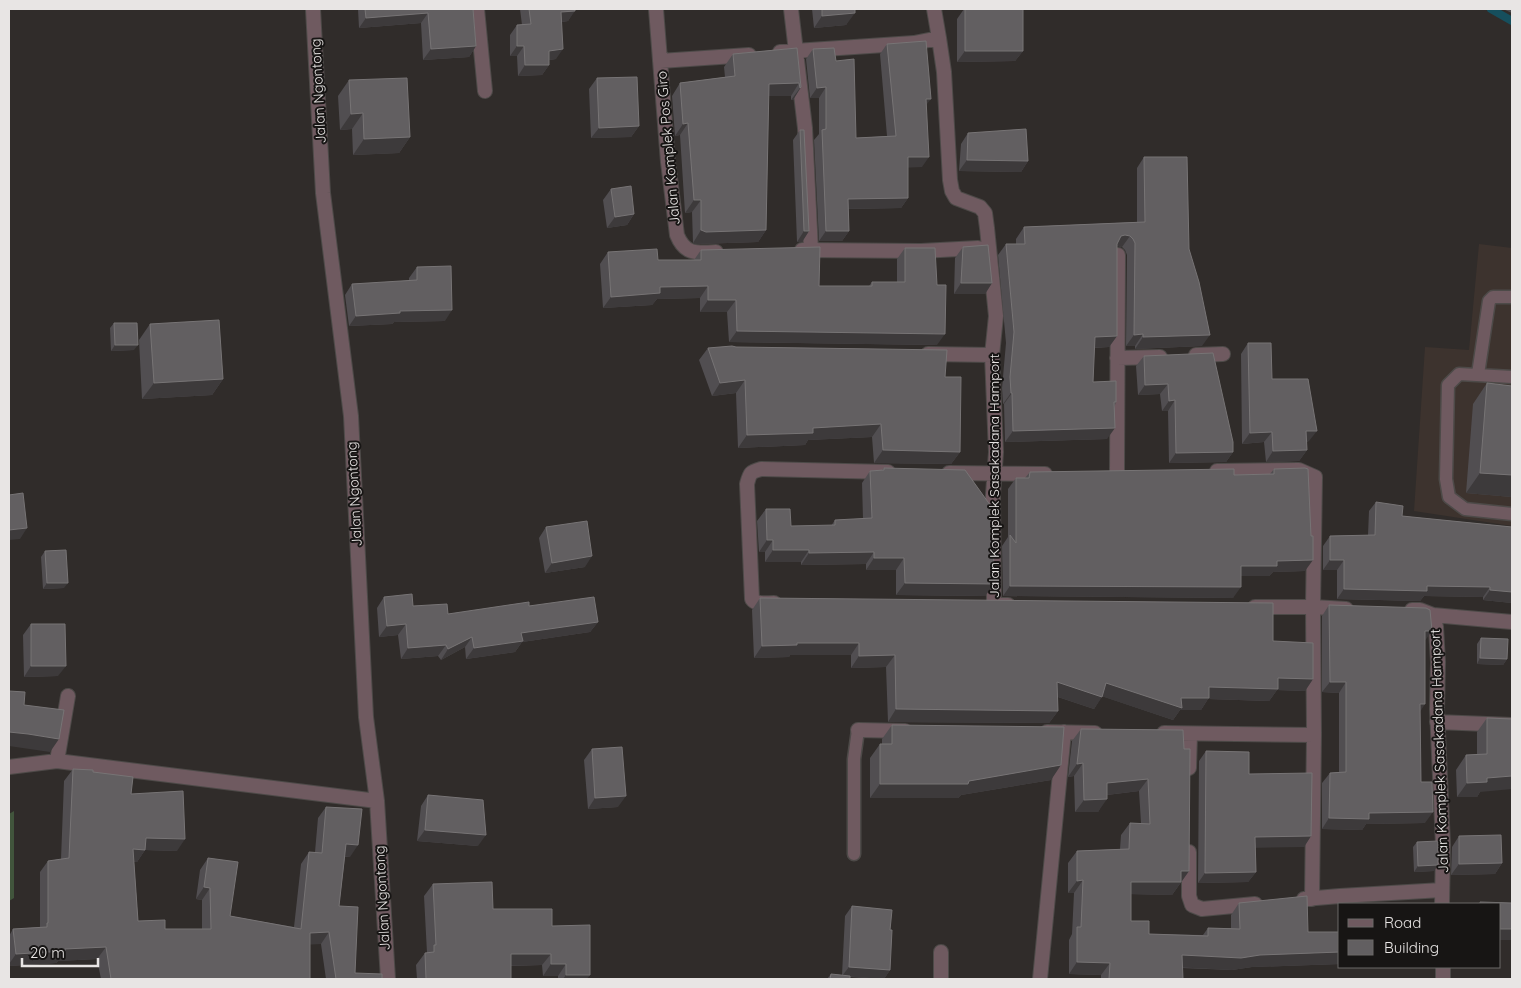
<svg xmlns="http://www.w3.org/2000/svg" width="1521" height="988" font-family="Quicksand,sans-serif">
  <rect width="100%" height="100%" fill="#302c2a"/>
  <path fill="#3d332e" d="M 1479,244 L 1512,248 L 1512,526 L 1414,511 L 1425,347 L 1469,350 Z"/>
  <path fill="#41553c" d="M 14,811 L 14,898 L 9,901 L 9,814 Z"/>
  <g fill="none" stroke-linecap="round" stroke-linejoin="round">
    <path stroke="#164f5d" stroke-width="8" d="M 1491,9 L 1512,21"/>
    <g stroke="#4d4a48" stroke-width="15">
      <path id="service" d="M 1478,374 L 1489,301 L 1493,297 L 1512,297
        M 1512,377 L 1459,374 L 1448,385 L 1446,479 L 1449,497 L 1465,509 L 1512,514
        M 854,854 L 854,759 L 858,730"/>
    </g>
    <g stroke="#4d4a48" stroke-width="16">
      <path id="minor" d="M 313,9 L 323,193 L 351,416 L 366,717 L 377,801 L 388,979
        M 477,9 L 485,91
        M 656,9 L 668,162 L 677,235 C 685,255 697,253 716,252
        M 791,9 L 805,128 L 811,250
        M 934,9 L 939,38
        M 780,52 L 914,43 L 939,38 L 944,72 L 950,180 L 952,191 L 956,198 L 980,207 L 985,213 L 987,228 L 996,316 L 992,355 L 996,452 L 993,495 L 994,605 L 1008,605
        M 660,61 L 749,55
        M 802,250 L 921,251 L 978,248
        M 928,354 L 992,355
        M 1196,355 L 1223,354
        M 1117,358 L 1160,357
        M 1217,471 L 1299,470 L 1315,477 L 1313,607 L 1314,735 L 1312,899
        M 949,473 L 1045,474
        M 1117,473 L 1118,255
        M 774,603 C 766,603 756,605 752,599 L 747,484 C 750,473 750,472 761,469 L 888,472
        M 1255,607 L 1313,607 L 1346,609
        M 1412,610 L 1420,610 L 1433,615 L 1436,627 L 1438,662 L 1437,709 L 1443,845 L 1442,904
        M 1433,615 L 1512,622
        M 68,696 L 57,761 L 377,801
        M 1437,722 L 1512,725
        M 858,730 L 905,731
        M 1047,732 L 1095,733
        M 1164,733 L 1314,735
        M 9,767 L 57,761
        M 1189,768 L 1190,734
        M 1189,852 L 1189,896 L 1192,905 L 1202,909 L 1255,904
        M 1304,899 L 1340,896 L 1442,890
        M 941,952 L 941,979
        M 1040,979 L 1064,732
        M 1443,979 L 1443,967"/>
    </g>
    <use href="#service" stroke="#6f5a60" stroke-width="12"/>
    <use href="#minor" stroke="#6f5a60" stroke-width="14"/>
  </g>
  <path fill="#514e51" d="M 358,9 L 473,9 L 476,46 L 469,57 L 423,60 L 421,23 L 359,28 Z
    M 520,9 L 575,9 L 568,21 L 562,22 L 556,59 L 549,60 L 549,65 L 542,75 L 518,76 L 517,56 L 510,56 L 510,35 L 517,25 L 522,25 Z
    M 812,9 L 855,9 L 846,25 L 814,28 Z
    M 964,9 L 1023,51 L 1015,61 L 957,62 L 957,19 Z
    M 1503,9 L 1512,9 L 1512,13 Z
    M 887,44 L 926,105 L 922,167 L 908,167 L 908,198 L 901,208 L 848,209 L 849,231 L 842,241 L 819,241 L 814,140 L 819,134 L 819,98 L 810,98 L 806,59 L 813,49 L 836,61 L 856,138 L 887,136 L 880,54 Z
    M 797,48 L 801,87 L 793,100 L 791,100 L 791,96 L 768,96 L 766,230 L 758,242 L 697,244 L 693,243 L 692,212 L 685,213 L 680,135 L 675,136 L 672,96 L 680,83 L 725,77 L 724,67 L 733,54 Z
    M 597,78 L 639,126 L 631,137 L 591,138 L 589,89 Z
    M 349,80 L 410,137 L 399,153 L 353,155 L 352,129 L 340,130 L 338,96 Z
    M 800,130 L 809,231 L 802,242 L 797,242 L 793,140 Z
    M 968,133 L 1028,161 L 1021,172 L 959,171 L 961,144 Z
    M 1144,157 L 1189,249 L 1202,346 L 1135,349 L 1135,346 L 1126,346 L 1127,255 L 1125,250 L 1122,247 L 1117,246 L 1117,336 L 1109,347 L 1094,348 L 1093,382 L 1116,402 L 1115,405 L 1107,439 L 1005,442 L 1004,404 L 1003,404 L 1002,388 L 1006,343 L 998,255 L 1006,244 L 1016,244 L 1016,239 L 1024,227 L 1137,222 L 1137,168 Z
    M 611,189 L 634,214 L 627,225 L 607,228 L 603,200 Z
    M 963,247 L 992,283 L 985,294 L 954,294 L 955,258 Z
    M 905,248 L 937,345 L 729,342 L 727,312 L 700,312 L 700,298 L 657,299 L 652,305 L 603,308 L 600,264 L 608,252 L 658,260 L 694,260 L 701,250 L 819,286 L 869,286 L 872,282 L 897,282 L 897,259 Z
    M 417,267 L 445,321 L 394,322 L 392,324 L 349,326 L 345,295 L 352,284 L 409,281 L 409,278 Z
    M 114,323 L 134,350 L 111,351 L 110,328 Z
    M 150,324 L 223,379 L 212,395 L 142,399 L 139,340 Z
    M 1248,343 L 1272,379 L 1309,441 L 1306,442 L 1307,450 L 1299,461 L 1266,462 L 1264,442 L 1242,444 L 1241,354 Z
    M 736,347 L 945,377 L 960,452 L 951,464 L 874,463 L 872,437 L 808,440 L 805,445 L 738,448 L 736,393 L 712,396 L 699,360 L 708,348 Z
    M 1144,356 L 1233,452 L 1226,462 L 1169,463 L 1168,411 L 1162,411 L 1160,394 L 1138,395 L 1136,366 Z
    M 1487,383 L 1512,386 L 1512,497 L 1466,493 L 1473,404 Z
    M 884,468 L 994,584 L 985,596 L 896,595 L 896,570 L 866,570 L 866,564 L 801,565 L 801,562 L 765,562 L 765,552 L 759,552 L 757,521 L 766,509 L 791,526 L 831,526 L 835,520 L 863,519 L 862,483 L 870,471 L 882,470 Z
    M 1274,469 L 1305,571 L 1273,572 L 1269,576 L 1241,576 L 1233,598 L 1003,596 L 1002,546 L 1008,537 L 1008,489 L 1016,478 L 1025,478 L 1030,472 L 1234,475 L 1270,474 Z
    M 1376,502 L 1402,516 L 1512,527 L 1512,603 L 1483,600 L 1483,597 L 1424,596 L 1420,601 L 1337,599 L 1337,570 L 1323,570 L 1323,546 L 1330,536 L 1368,535 L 1369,511 Z
    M 546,527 L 585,567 L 545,573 L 539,538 Z
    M 45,551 L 64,588 L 43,589 L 41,557 Z
    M 384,597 L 413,606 L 448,614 L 529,606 L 598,622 L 590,632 L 522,642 L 515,652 L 466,659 L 465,647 L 441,660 L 438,656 L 401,659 L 398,635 L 379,637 L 377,608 Z
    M 760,598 L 1273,641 L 1313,679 L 1305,691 L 1277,690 L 1269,701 L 1208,699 L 1201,710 L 1180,710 L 1173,720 L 1102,696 L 1094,709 L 1058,697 L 1058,711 L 1049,723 L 888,722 L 886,667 L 851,668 L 851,655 L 790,655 L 789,657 L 754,658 L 752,610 Z
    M 1329,605 L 1425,640 L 1420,712 L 1421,782 L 1425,823 L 1366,824 L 1362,830 L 1322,829 L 1322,783 L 1330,773 L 1339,772 L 1339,693 L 1322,692 L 1322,616 Z
    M 31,624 L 58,676 L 24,677 L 23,635 Z
    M 1481,638 L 1507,659 L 1503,665 L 1477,664 L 1477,644 Z
    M 1487,718 L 1512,719 L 1480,792 L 1477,797 L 1457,797 L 1456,770 L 1466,755 L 1477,755 L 1477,732 Z
    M 892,725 L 1051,780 L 961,795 L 958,798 L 870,798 L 870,758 L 880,744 L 882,744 L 882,739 Z
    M 1081,729 L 1183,730 L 1189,871 L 1172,895 L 1131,894 L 1131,921 L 1149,934 L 1203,935 L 1208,928 L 1231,928 L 1231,915 L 1239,903 L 1308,932 L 1340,932 L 1340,964 L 1252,967 L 1232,970 L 1182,968 L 1183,979 L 1101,979 L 1101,975 L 1069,974 L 1069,940 L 1072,934 L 1074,893 L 1068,893 L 1068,863 L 1077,851 L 1120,849 L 1121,835 L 1130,823 L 1141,823 L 1139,791 L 1107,795 L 1098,812 L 1075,812 L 1074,776 L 1068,777 L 1072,741 Z
    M 592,749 L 618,807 L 588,809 L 584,760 Z
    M 1206,751 L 1249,774 L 1311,836 L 1304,847 L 1255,847 L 1256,872 L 1248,882 L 1198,883 L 1199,761 Z
    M 73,769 L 93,772 L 131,794 L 177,851 L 145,850 L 137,862 L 134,862 L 138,921 L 165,929 L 202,929 L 202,900 L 196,899 L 200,870 L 208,858 L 230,916 L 294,927 L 301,864 L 309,852 L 315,852 L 318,818 L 326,807 L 350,857 L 345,857 L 339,906 L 355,973 L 382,979 L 326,979 L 321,944 L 310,944 L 310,979 L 101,979 L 97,959 L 58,961 L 56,963 L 9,966 L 9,936 L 13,929 L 40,927 L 40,872 L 48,861 L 61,859 L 64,781 Z
    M 428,795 L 478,846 L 417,841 L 421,806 Z
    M 1459,836 L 1502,863 L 1495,874 L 1451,875 L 1452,847 Z
    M 1417,842 L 1434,871 L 1414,872 L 1413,847 Z
    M 433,884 L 493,909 L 552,926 L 587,979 L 558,979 L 558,976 L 543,976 L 542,965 L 511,966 L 511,979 L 417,979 L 416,965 L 425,953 L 427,953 L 424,896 Z
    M 852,906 L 890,930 L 890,970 L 884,979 L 850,977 L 850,979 L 827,979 L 831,974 L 842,975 L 845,916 Z"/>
  <path fill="#3d3a3b" d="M 575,11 L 568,21 L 554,23 L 561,12 Z
    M 428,13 L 421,23 L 359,28 L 366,18 Z
    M 855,13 L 846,25 L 814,28 L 822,16 Z
    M 476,46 L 469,57 L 423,60 L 431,49 Z
    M 517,46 L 524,46 L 517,56 L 510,56 Z
    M 563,49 L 556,59 L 542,61 L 549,51 Z
    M 965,51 L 1023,51 L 1015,61 L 957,62 Z
    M 525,65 L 549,65 L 542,75 L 518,76 Z
    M 799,83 L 791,96 L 760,96 L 769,84 Z
    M 801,87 L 793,100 L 791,100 L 800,88 Z
    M 826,87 L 819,98 L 810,98 L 817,88 Z
    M 926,99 L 931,99 L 923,109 Z
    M 363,113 L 352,129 L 340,130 L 351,114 Z
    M 688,123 L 680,135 L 675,136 L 683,124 Z
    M 639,126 L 631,137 L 591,138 L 599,128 Z
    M 410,137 L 399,153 L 353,155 L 364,139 Z
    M 908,157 L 929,157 L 922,167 L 900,168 Z
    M 967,160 L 1028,161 L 1021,172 L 959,171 Z
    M 908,198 L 901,208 L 840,209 L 848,199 Z
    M 694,200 L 701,200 L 692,212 L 685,213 Z
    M 634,214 L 627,225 L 607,228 L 615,217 Z
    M 701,230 L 766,230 L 758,242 L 697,244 L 693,243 Z
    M 804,231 L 809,231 L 802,242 L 797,242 Z
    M 826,231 L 849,231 L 842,241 L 819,241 Z
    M 1125,235 L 1130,236 L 1122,247 L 1118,246 L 1113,248 L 1121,236 Z
    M 961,283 L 992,283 L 985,294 L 954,294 Z
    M 708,286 L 700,298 L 657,299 L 652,305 L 603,308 L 611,297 L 660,287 Z
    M 708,300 L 736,300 L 727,312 L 700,312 Z
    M 452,310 L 445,321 L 394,322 L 392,324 L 349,326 L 356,316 L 400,311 Z
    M 737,331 L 945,334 L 937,345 L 729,342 Z
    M 1143,334 L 1135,346 L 1126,346 L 1134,335 Z
    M 1210,335 L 1202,346 L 1135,349 L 1143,337 Z
    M 1117,336 L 1109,347 L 1087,348 L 1095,337 Z
    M 115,345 L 138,345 L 134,350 L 111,351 Z
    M 223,379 L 212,395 L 142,399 L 154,383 Z
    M 745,380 L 736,393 L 712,396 L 720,383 Z
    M 1168,384 L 1160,394 L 1138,395 L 1145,385 Z
    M 1011,393 L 1012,393 L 1004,404 L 1003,404 Z
    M 1175,400 L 1168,411 L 1162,411 L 1169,401 Z
    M 881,424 L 872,437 L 808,440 L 805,445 L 738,448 L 747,435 L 813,428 Z
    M 1115,428 L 1107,439 L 1005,442 L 1013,431 Z
    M 1306,431 L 1317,431 L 1309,441 L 1298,442 Z
    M 1272,432 L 1264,442 L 1242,444 L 1250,433 Z
    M 883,450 L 960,452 L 951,464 L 874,463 Z
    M 1307,450 L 1299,461 L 1266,462 L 1273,451 Z
    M 1233,452 L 1226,462 L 1169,463 L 1176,453 Z
    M 1480,473 L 1512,475 L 1512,497 L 1466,493 Z
    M 27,528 L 20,539 L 9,540 L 9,530 Z
    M 767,540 L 773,540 L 765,552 L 759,552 Z
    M 773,550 L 809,550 L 801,562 L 765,562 Z
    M 874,552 L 866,564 L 801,565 L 809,553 Z
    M 592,556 L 585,567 L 545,573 L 552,563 Z
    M 874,558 L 904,558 L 896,570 L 866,570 Z
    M 1313,560 L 1305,571 L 1273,572 L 1269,576 L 1233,576 L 1241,566 L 1277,561 Z
    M 1330,560 L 1344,560 L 1337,570 L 1323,570 Z
    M 47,583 L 68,583 L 64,588 L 43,589 Z
    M 905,583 L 994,584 L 985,596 L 896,595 Z
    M 1010,586 L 1241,587 L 1233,598 L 1003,596 Z
    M 1427,586 L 1490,587 L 1483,597 L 1424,596 L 1420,601 L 1337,599 L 1344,589 Z
    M 1490,590 L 1512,592 L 1512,603 L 1483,600 Z
    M 598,622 L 590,632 L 522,642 L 515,652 L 466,659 L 474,648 L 521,633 Z
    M 406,624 L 398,635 L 379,637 L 387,626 Z
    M 1425,631 L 1432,631 L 1424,642 Z
    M 472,637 L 465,647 L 441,660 L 448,649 Z
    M 797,643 L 859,643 L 851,655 L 790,655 L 789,657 L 754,658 L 762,646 Z
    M 446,645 L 438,656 L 401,659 L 408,648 Z
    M 895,655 L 886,667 L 851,668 L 859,656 Z
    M 1480,658 L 1507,659 L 1503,665 L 1477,664 Z
    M 31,666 L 66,666 L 58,676 L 24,677 Z
    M 1278,678 L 1313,679 L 1305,691 L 1277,690 L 1269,701 L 1208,699 L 1201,710 L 1180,710 L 1173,720 L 1098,695 L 1106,683 L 1181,698 L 1209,687 Z
    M 1057,682 L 1102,697 L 1094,709 L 1049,694 Z
    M 1330,682 L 1346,682 L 1339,693 L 1322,692 Z
    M 1420,704 L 1425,704 L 1418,715 Z
    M 896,709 L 1058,711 L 1049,723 L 888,722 Z
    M 9,732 L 28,734 L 59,739 L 50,752 L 9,746 Z
    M 1083,763 L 1074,776 L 1068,777 L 1077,764 Z
    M 1061,765 L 1051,780 L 961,795 L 958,798 L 870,798 L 880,784 L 969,781 Z
    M 1512,776 L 1512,789 L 1480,792 L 1477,797 L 1457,797 L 1467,783 L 1487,778 Z
    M 1148,779 L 1139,791 L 1098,796 L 1107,783 Z
    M 626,796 L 618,807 L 588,809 L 595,798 Z
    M 1107,799 L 1098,812 L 1075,812 L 1084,800 Z
    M 1433,812 L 1425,823 L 1366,824 L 1362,830 L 1322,829 L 1329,818 L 1369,813 Z
    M 425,830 L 486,835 L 478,846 L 417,841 Z
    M 1311,836 L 1304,847 L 1248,848 L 1255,837 Z
    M 146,838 L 185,839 L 177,851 L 145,850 L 137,862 L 125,861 L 133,849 Z
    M 346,844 L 358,845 L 350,857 L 338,856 Z
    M 1502,863 L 1495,874 L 1451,875 L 1459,864 Z
    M 1438,865 L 1434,871 L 1414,872 L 1418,866 Z
    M 1181,871 L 1189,871 L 1172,895 L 1122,894 L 1131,882 Z
    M 1256,872 L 1248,882 L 1198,883 L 1205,873 Z
    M 1083,880 L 1074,893 L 1068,893 L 1077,881 Z
    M 204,887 L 210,888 L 202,900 L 196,899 Z
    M 1500,929 L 1512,929 L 1512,940 L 1500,940 Z
    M 329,932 L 321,944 L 302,945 L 310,933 Z
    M 106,947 L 97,959 L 58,961 L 56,963 L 9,966 L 9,964 L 16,954 L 65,949 Z
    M 1340,952 L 1340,964 L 1252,967 L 1232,970 L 1173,967 L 1182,955 L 1260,955 Z
    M 511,954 L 551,954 L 542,965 L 502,966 Z
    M 1077,962 L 1110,963 L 1101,975 L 1069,974 Z
    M 551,964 L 566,964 L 558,976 L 543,976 Z
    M 849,967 L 890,970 L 884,979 L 842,976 Z
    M 566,975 L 590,975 L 587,979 L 563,979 Z"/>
  <path fill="#625f61" stroke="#777475" d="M 365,9 L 473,9 L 476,46 L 431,49 L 428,13 L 366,18 Z
    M 529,9 L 575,9 L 575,11 L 561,12 L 563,49 L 549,51 L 549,65 L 525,65 L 524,46 L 517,46 L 517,25 L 531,24 Z
    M 822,9 L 855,9 L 855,13 L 822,16 Z
    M 965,9 L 1023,9 L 1023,51 L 965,51 Z
    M 926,41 L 931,99 L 926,99 L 929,157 L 908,157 L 908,198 L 848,199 L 849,231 L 826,231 L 822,130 L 826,129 L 826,87 L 817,88 L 813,49 L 834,48 L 836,61 L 854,59 L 856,138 L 896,136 L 887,44 Z
    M 797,48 L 801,87 L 800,88 L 799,83 L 769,84 L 766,230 L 706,232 L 701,230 L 701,200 L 694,200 L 688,123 L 683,124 L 680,83 L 735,76 L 733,54 Z
    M 637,77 L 639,126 L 599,128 L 597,78 Z
    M 407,78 L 410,137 L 364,139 L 363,113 L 351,114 L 349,80 Z
    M 1026,129 L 1028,161 L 967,160 L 968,133 Z
    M 800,130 L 804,130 L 809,231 L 804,231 Z
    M 1144,157 L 1187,157 L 1189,249 L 1199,282 L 1210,335 L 1143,337 L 1143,334 L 1134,335 L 1135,243 L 1133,239 L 1130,236 L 1125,235 L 1121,236 L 1117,244 L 1117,336 L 1095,337 L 1093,382 L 1116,381 L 1116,402 L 1114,402 L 1115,428 L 1013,431 L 1012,393 L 1011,393 L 1010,377 L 1014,332 L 1006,244 L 1025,244 L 1024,227 L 1145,222 Z
    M 631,186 L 634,214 L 615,217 L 611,189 Z
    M 988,245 L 992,283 L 961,283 L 963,247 Z
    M 820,247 L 819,286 L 872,286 L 872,282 L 905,282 L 905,248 L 935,248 L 937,285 L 946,285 L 945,334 L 737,331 L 736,300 L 708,300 L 708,286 L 660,287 L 660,293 L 611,297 L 608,252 L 657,249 L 658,260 L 701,260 L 701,250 Z
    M 451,266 L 452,310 L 400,311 L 400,313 L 356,316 L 352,284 L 417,280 L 417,267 Z
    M 219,320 L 223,379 L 154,383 L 150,324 Z
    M 114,323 L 137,323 L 138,345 L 115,345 Z
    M 1248,343 L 1271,343 L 1272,379 L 1308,379 L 1317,431 L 1306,431 L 1307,450 L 1273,451 L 1272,432 L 1250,433 Z
    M 732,346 L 736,347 L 947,350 L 945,377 L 961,377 L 960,452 L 883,450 L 881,424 L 813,428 L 813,433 L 747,435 L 745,380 L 720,383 L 708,348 Z
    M 1213,353 L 1233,442 L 1233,452 L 1176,453 L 1175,400 L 1169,401 L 1168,384 L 1145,385 L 1144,356 Z
    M 1487,383 L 1512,386 L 1512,475 L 1480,473 Z
    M 884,468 L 965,470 L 993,509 L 994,584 L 905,583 L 904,558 L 874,558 L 874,552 L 809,553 L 809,550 L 773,550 L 773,540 L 767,540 L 766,509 L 790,509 L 791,526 L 835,525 L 835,520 L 872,518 L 870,471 L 884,470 Z
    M 1305,468 L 1308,469 L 1311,536 L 1313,536 L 1313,560 L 1277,561 L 1277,566 L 1241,566 L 1241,587 L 1010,586 L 1010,535 L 1016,543 L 1016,478 L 1029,478 L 1030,472 L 1234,469 L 1234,475 L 1274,474 L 1274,469 Z
    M 23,493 L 27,528 L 9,530 L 9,495 Z
    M 1376,502 L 1403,506 L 1402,516 L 1512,527 L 1512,592 L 1490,590 L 1490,587 L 1427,586 L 1427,591 L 1344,589 L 1344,560 L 1330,560 L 1330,536 L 1375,535 Z
    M 587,521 L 592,556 L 552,563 L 546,527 Z
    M 66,550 L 68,583 L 47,583 L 45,551 Z
    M 412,594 L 413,606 L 447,604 L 448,614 L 529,602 L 529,606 L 594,597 L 598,622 L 521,633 L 523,641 L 474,648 L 472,637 L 448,649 L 446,645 L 408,648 L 406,624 L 387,626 L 384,597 Z
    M 760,598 L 1273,603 L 1273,641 L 1313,643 L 1313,679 L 1278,678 L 1278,689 L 1209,687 L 1209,698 L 1181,698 L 1182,708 L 1106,683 L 1102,697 L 1057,682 L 1058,711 L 896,709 L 895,655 L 859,656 L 859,643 L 797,643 L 797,645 L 762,646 Z
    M 1329,605 L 1426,608 L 1430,610 L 1432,631 L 1425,631 L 1425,704 L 1420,704 L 1421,782 L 1432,782 L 1433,812 L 1369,813 L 1369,819 L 1329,818 L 1330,773 L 1346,772 L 1346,682 L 1330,682 Z
    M 31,624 L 65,624 L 66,666 L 31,666 Z
    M 1481,638 L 1508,639 L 1507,659 L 1480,658 Z
    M 9,691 L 25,692 L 24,705 L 64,710 L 59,739 L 28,734 L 9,732 Z
    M 1487,718 L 1512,719 L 1512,776 L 1487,778 L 1487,782 L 1467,783 L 1466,755 L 1487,754 Z
    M 892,725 L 1064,727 L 1061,765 L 969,781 L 968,784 L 880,784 L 880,744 L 892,744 Z
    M 1081,729 L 1183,730 L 1184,749 L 1190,749 L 1189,871 L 1181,871 L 1181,882 L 1131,882 L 1131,921 L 1149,921 L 1149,934 L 1208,936 L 1208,928 L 1240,929 L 1239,903 L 1307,896 L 1308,932 L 1340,932 L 1340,952 L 1260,955 L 1241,958 L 1182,955 L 1183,979 L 1109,979 L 1110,963 L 1077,962 L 1077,927 L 1081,927 L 1083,880 L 1077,881 L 1077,851 L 1129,849 L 1130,823 L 1150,824 L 1148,779 L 1107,783 L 1107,799 L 1084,800 L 1083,763 L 1077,764 Z
    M 622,747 L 626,796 L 595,798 L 592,749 Z
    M 1206,751 L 1249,752 L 1249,774 L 1312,773 L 1311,836 L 1255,837 L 1256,872 L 1205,873 Z
    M 73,769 L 93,770 L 93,772 L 133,777 L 131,794 L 183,791 L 185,839 L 146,838 L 145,850 L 133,849 L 138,921 L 165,920 L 165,929 L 211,929 L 210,888 L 204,887 L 208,858 L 238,862 L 230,916 L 301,929 L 309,852 L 322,853 L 326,807 L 362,809 L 358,845 L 346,844 L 339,906 L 358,907 L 355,973 L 382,974 L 382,979 L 336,979 L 329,932 L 310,933 L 310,979 L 111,979 L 106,947 L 65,949 L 65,951 L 16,954 L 13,929 L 47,927 L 47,923 L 48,923 L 48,861 L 69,858 Z
    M 428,795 L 483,800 L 486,835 L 425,830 Z
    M 1501,835 L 1502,863 L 1459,864 L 1459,836 Z
    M 1438,841 L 1438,865 L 1418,866 L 1417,842 Z
    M 492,882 L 493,909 L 552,909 L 552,926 L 590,925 L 590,975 L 566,975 L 566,964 L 551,964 L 551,954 L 511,954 L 511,979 L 426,979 L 425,953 L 434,952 L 434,945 L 436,945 L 433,884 Z
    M 1480,902 L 1512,903 L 1512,929 L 1500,929 L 1500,904 L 1480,904 Z
    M 852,906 L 892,910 L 890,930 L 892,930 L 890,970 L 849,967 Z
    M 831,974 L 850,976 L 850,979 L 830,979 Z"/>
  <g text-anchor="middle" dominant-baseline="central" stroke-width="4" stroke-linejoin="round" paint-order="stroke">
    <g font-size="14" fill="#e8e5e4" stroke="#171514">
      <text transform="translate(318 91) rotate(-93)">Jalan Ngontong</text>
      <text transform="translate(668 148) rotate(-95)">Jalan Komplek Pos Giro</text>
      <text transform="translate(994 476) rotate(-90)">Jalan Komplek Sasakadana Hamport</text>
      <text transform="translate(354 494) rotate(-93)">Jalan Ngontong</text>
      <text transform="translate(1439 751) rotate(-92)">Jalan Komplek Sasakadana Hamport</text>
      <text transform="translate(382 898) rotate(-93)">Jalan Ngontong</text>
    </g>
  </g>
  <rect width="1521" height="988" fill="none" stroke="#e8e5e4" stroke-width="20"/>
  <rect x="1338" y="903" width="162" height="65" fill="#171514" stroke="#6b6867"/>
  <rect x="1348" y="919" width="25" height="8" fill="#6f5a60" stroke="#6b6867"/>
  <text x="1384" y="928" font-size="15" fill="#e8e5e4">Road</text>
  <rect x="1348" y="940" width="25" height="15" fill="#625f61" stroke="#6b6867"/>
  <text x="1384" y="953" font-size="15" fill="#e8e5e4">Building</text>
  <path d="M22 958v8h76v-8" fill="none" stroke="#e8e5e4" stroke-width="2.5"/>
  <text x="30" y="958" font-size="15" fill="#e8e5e4" stroke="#171514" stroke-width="4" paint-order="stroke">20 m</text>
</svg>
